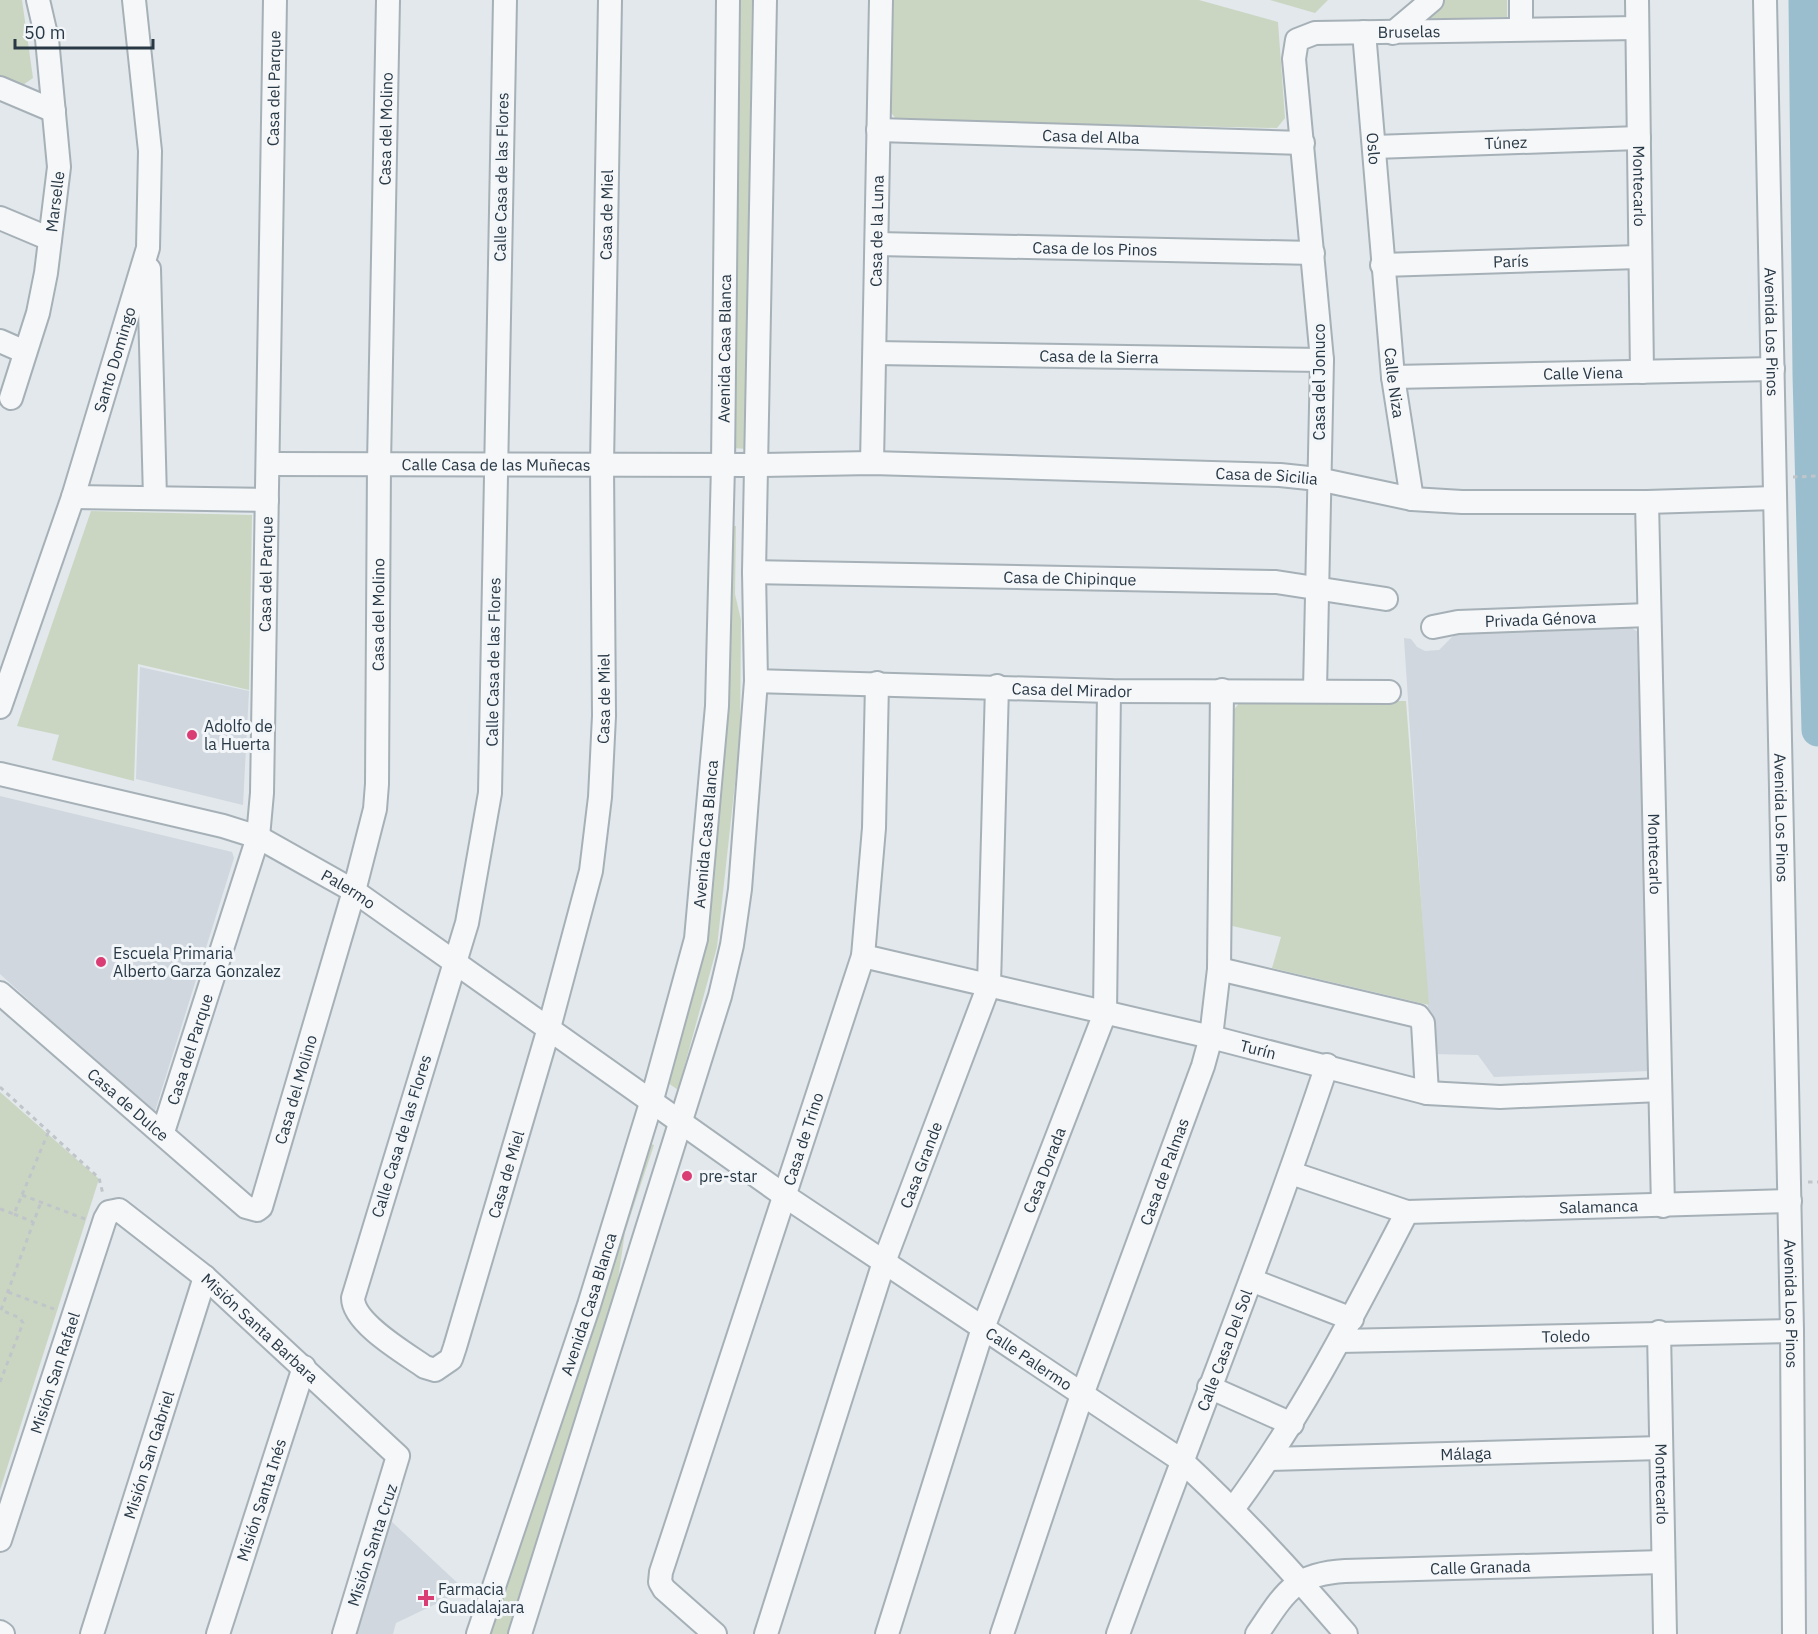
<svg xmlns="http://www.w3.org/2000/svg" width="1818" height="1634" font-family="'IBM Plex Sans',sans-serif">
  <rect width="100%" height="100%" fill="#e2e8ec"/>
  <path fill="#d0d7de" d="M 1456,627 L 1632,628 L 1639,633 L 1649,1071 L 1494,1077 L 1478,1055 L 1431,1054 L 1404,638 L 1411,639 L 1417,647 L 1425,651 L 1439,650 L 1453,636 Z
    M 140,667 L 249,691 L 243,805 L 136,779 Z
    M 0,796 L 232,852 L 234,858 L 155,1111 L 151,1112 L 0,974 Z
    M 391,1521 L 465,1590 L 396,1623 L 393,1634 L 355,1634 Z"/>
  <path fill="#cbd6c2" d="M 0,0 L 22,0 L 33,78 L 20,87 L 0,79 Z
    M 736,0 L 752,0 L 745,449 L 734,448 L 736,354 L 731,285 Z
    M 889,0 L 1199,0 L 1278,22 L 1285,118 L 1277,128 L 897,120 L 887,108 Z
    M 1270,0 L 1328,0 L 1315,13 Z
    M 1443,0 L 1507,0 L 1507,17 L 1422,19 Z
    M 91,511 L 252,515 L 249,690 L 138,664 L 134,781 L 52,760 L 59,735 L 17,726 Z
    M 728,526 L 736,526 L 735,594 L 741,620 L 740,738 L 717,947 L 678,1090 L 664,1080 L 698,960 Z
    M 1242,700 L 1406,701 L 1429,1005 L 1272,968 L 1281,937 L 1228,925 L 1230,714 Z
    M 0,1092 L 99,1179 L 0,1490 Z
    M 646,1142 L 654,1145 L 625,1232 L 617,1286 L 509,1634 L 491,1634 Z"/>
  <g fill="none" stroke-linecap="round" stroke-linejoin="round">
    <path stroke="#9abece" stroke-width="33" d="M 1805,0 L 1809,374 L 1818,730"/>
    <g stroke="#a6b0b7" stroke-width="26">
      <g id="minor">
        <path id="s1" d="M 505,0 L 490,793 L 467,923 L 353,1298 C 353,1323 405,1353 425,1367 L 435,1370 L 451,1359 L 455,1347 L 549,1028 L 591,871 L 600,797 L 604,716 L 602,465 L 610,0"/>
        <path d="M 1521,0 L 1521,28"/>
        <path id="s2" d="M 1637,0 L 1642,372"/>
        <path id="s3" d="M 1765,0 L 1792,1331 L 1794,1634"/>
        <path id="s4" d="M 1364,32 L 1393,377 L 1412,499"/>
        <path d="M 1393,33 L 1432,0"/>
        <path d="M 0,88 L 54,111"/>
        <path id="s5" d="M 878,130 L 1303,143"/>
        <path id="s6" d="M 1374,147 L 1639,138"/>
        <path d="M 0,218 L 50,239"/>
        <path id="s7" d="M 877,244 L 1313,253"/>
        <path id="s8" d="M 1382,265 L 1639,257"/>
        <path d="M 149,269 L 155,498"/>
        <path d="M 0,341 L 25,352"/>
        <path id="s9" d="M 875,353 L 1322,360"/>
        <path id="s10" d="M 1393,377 L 1773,369"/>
        <path id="s11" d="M 11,398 L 38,313 L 46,273 L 59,167 L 47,39 L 38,0"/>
        <path id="s12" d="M 872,463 L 881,0"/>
        <path id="s13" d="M 268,464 L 757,465 L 872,463 L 1280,475 L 1318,479 L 1412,499 L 1462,502 L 1647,502 L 1775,498"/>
        <path d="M 73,497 L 267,500"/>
        <path id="s14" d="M 1647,502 L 1663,1206"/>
        <path id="s15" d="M 754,572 L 1276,582 L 1386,599"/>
        <path id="s16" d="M 1433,627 L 1458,622 L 1649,615"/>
        <path id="s17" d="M 756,681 L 1109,691 L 1389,692"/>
        <path id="s18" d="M 1315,690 L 1322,360 L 1294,59 L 1297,40 L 1315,33 L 1637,28"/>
        <path id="s19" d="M 0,707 L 73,497 L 148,248 L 150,151 L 134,0"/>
        <path id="s20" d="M 0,774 L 223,826 L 258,837 L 354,891 L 785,1196 L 1181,1460 C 1240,1515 1294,1573 1346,1634"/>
        <path id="s21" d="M 863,956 L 1211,1037 L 1427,1093 L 1500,1097 L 1660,1090"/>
        <path d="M 1219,969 L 1418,1016 L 1423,1023 L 1427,1093"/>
        <path id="s22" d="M 0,993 L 246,1207 L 257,1210 L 261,1207 L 354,891 L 375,809 L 377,784 L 379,464 L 388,0"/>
        <path id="s23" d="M 163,1132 L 258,837 L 262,793 L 275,0"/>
        <path id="s24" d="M 1291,1173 L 1407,1212 L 1790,1201"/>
        <path d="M 1251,1280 L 1352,1319"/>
        <path id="s25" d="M 1659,1332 L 1665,1634"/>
        <path id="s26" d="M 1340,1341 L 1792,1331"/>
        <path d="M 1209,1387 L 1292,1424"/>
        <path id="s27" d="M 1270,1459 L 1661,1448"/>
        <path d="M 1233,1509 C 1302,1416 1354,1314 1407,1212"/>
        <path id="s28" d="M 0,1540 L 105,1219 L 109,1212 L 119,1210 L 205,1277 L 398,1456 L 344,1634"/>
        <path d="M 0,1632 L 3,1634"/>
        <path id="s29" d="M 92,1634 L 205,1277"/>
        <path id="s30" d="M 218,1634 L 304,1367"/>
        <path id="s31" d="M 478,1634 L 589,1305 L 651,1103 L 696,939 L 717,706 L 723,465 L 728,0"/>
        <path d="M 520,1634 L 720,996 L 732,945 L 740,889 L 756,681 L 754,572 L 765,0"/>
        <path id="s32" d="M 715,1634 L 664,1589 L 660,1582 L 661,1572 L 863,956 L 874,828 L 877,683"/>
        <path id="s33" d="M 766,1634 L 884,1262 L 989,985 L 997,686"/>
        <path id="s34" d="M 887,1634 L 983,1328 L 1105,1013 L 1109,691"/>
        <path id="s35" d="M 1002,1634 L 1082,1395 L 1203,1066 L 1211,1037 L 1219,969 L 1222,690"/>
        <path id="s36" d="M 1118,1634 C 1187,1444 1263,1257 1327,1065"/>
        <path id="s37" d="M 1257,1634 C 1285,1593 1293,1574 1345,1571 L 1663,1562"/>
      </g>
    </g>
    <path stroke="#c0c5ca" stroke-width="3" stroke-dasharray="4.5 4.5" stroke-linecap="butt" d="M 1793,477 L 1818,476
      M 0,1087 L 99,1178 L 103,1194
      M 1808,1182 L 1818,1182
      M 22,1195 L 85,1219
      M 0,1209 L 14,1214 L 48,1133
      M 14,1214 L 33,1222
      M 8,1292 L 54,1309
      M 1,1310 L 41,1202
      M 0,1382 L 23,1323 L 20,1318 L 1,1310"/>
    <use href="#minor" stroke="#f5f7f9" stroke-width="22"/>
  </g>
  <g fill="#da3d73" stroke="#f2f6f9" stroke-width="2">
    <circle cx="192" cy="735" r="6"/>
    <circle cx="101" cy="962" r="6"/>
    <circle cx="687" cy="1176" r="6"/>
    <path d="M423 1589h6v6h6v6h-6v6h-6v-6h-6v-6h6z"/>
  </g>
  <g text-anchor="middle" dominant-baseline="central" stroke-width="6" stroke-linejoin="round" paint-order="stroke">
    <g font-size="16" fill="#283845" stroke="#f2f6f9">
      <text stroke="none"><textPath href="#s18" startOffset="765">Bruselas</textPath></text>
      <text stroke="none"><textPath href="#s23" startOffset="1059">Casa del Parque</textPath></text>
      <text stroke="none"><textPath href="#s22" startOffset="1437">Casa del Molino</textPath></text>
      <text stroke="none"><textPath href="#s5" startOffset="213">Casa del Alba</textPath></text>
      <text stroke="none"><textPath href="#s6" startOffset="132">Túnez</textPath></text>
      <text stroke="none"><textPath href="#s4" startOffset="117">Oslo</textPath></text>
      <text transform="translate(501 177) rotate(-89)">Calle Casa de las Flores</text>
      <text stroke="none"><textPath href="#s2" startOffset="186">Montecarlo</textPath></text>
      <text stroke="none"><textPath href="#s11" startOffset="202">Marselle</textPath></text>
      <text stroke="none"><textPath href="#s1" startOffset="2614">Casa de Miel</textPath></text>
      <text stroke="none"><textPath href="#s12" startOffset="232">Casa de la Luna</textPath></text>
      <text stroke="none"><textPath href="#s7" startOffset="218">Casa de los Pinos</textPath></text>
      <text stroke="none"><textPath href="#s8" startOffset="129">París</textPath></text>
      <text stroke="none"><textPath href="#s3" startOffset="332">Avenida Los Pinos</textPath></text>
      <text stroke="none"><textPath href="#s31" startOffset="1320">Avenida Casa Blanca</textPath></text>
      <text stroke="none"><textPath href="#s9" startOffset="224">Casa de la Sierra</textPath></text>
      <text stroke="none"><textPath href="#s19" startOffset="366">Santo Domingo</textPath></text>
      <text stroke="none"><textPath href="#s10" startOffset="190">Calle Viena</textPath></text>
      <text transform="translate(1319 382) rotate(-90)">Casa del Jonuco</text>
      <text stroke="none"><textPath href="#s4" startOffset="352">Calle Niza</textPath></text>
      <text stroke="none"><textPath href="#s13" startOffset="228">Calle Casa de las Muñecas</textPath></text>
      <text stroke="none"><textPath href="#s13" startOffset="999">Casa de Sicilia</textPath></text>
      <text stroke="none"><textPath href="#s23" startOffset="573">Casa del Parque</textPath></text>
      <text stroke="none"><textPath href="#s15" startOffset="316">Casa de Chipinque</textPath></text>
      <text stroke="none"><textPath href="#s22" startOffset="951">Casa del Molino</textPath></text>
      <text stroke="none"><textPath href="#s16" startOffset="108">Privada Génova</textPath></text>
      <text transform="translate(493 662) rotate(-89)">Calle Casa de las Flores</text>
      <text stroke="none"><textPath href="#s17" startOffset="316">Casa del Mirador</textPath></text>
      <text stroke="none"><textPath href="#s1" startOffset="2130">Casa de Miel</textPath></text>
      <text stroke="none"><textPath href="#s3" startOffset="818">Avenida Los Pinos</textPath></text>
      <text stroke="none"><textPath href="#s31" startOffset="834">Avenida Casa Blanca</textPath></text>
      <text stroke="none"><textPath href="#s14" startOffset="352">Montecarlo</textPath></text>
      <text stroke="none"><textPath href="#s20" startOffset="370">Palermo</textPath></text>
      <text stroke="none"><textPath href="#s21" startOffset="406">Turín</textPath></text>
      <text stroke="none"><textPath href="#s23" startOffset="87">Casa del Parque</textPath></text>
      <text stroke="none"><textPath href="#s22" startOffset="465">Casa del Molino</textPath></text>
      <text stroke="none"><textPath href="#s22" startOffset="170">Casa de Dulce</textPath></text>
      <text transform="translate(401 1136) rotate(-73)">Calle Casa de las Flores</text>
      <text stroke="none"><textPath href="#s32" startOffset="542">Casa de Trino</textPath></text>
      <text stroke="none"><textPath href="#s33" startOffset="494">Casa Grande</textPath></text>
      <text stroke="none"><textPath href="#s34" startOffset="490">Casa Dorada</textPath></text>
      <text stroke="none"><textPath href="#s35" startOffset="490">Casa de Palmas</textPath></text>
      <text stroke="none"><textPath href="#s1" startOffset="1642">Casa de Miel</textPath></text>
      <text stroke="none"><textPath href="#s24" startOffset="314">Salamanca</textPath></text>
      <text stroke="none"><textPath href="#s31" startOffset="348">Avenida Casa Blanca</textPath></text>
      <text stroke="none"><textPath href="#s3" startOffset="1304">Avenida Los Pinos</textPath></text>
      <text stroke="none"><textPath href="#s28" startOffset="540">Misión Santa Barbara</textPath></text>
      <text stroke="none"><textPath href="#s26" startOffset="226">Toledo</textPath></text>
      <text stroke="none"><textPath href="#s36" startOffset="303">Calle Casa Del Sol</textPath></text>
      <text stroke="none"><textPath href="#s20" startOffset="1197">Calle Palermo</textPath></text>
      <text stroke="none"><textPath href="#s28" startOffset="176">Misión San Rafael</textPath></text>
      <text stroke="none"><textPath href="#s27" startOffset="196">Málaga</textPath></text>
      <text stroke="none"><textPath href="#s29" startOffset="188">Misión San Gabriel</textPath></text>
      <text stroke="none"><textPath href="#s25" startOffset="152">Montecarlo</textPath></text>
      <text stroke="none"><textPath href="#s30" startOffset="141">Misión Santa Inés</textPath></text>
      <text transform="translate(372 1545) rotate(-72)">Misión Santa Cruz</text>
      <text stroke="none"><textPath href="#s37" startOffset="250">Calle Granada</textPath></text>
    </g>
    <g font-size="16" fill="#283845" stroke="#f2f6f9" text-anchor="start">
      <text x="204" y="726">Adolfo de<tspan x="204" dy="18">la Huerta</tspan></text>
      <text x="113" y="953">Escuela Primaria<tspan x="113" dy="18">Alberto Garza Gonzalez</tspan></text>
      <text x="699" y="1176">pre-star</text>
      <text x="438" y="1589">Farmacia<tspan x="438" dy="18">Guadalajara</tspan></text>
    </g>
  </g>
  <path d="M15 39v9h138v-9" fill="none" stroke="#283845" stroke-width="3"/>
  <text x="24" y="39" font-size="18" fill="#283845" stroke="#f2f6f9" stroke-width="4.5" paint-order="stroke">50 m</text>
</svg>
